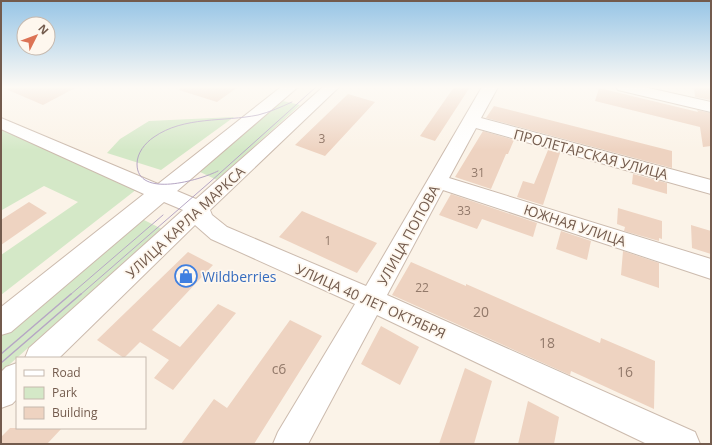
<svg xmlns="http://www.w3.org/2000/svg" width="712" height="445" font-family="'Open Sans',sans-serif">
  <rect width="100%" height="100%" fill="#fbf3e8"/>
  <path fill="#d4e8c7" d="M 283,101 L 300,105 L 217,180 L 198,171 Z
    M 234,117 L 161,170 L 107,153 L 120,139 L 149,121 Z
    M 1,127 L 137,189 L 1,295 L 1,255 L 78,202 L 44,186 L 2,210 L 1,210 Z
    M 142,219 L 162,229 L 1,372 L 1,336 Z"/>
  <path fill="#eed3c1" d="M 1,87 L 77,87 L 43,105 Z
    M 180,87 L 238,87 L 217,102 L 179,90 Z
    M 454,87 L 470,87 L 435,141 L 420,136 Z
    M 694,87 L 711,87 L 711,100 L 695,97 Z
    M 599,88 L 698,112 L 697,110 L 711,113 L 711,146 L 703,147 L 700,127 L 595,101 Z
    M 348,94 L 375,102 L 325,156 L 295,145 Z
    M 494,106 L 672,151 L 672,168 L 486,118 Z
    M 483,131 L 514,140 L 508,154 L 506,154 L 491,189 L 455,177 Z
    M 548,150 L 560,153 L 543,205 L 517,197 L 523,181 L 534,184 Z
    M 633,174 L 667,183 L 667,194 L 632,184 Z
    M 451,194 L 537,223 L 533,237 L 482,219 L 477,229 L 439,215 Z
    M 29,202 L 47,213 L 1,245 L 1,220 Z
    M 618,208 L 662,221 L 662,239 L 659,238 L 659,241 L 624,231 L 625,227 L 617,224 Z
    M 302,211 L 377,243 L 357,273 L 279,237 Z
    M 691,225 L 711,231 L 711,254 L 692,248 Z
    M 561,231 L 591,241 L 587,260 L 556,249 Z
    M 623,251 L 659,263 L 659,288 L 621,275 Z
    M 188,252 L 213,265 L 152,330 L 180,347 L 218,304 L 236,313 L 173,390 L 154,378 L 169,360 L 140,342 L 124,358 L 97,340 Z
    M 411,262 L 466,286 L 466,284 L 600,343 L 601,338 L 655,361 L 654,409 L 571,371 L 570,375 L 392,295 Z
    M 290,320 L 322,336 L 254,444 L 181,444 L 214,399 L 227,408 Z
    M 381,326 L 419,347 L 400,385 L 361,364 Z
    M 465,368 L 492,381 L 474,444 L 439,444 Z
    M 528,401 L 559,417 L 554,444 L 518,444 Z
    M 10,428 L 62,428 L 47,444 L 1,444 L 1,437 Z"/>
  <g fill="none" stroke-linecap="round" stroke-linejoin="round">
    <g stroke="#ccbbae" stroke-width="2">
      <path id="minor" d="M 281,87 L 298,87 L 177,191 L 196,199 L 323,87 L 339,87 L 210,210 L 212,215 L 227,227 L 366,286 L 482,87 L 498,87 L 481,118 L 711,180 L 711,194 L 476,128 L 449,178 L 711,259 L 711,279 L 443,190 L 387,295 L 695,432 L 700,444 L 647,444 L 377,315 L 308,444 L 273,444 L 278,432 L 355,304 L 211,239 L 195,225 L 59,358 L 25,358 L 29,348 L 183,210 L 164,202 L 11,332 L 1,335 L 1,307 L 144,194 L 1,129 L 1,118 L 158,184 Z
        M 616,87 L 644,87 L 711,102 L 711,112 L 618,90 Z
        M 17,363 L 17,399 L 12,404 L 1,408 L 1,372 L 6,367 Z"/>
    </g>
    <use href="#minor" fill="#fff" fill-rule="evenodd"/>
    <path stroke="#b6a6c4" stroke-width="1" d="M 218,171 C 200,180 137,199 137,164 C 137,153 145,143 154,137 C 184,116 224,122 258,115 C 270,112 281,107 292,102
      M 70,295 L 163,215
      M 80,295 L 210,182 L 316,87"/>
    <path stroke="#b6a6c4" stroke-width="1.5" d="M 1,354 L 71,294
      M 1,363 L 81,294"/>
  </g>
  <linearGradient id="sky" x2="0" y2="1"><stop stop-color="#97c5e6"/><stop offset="0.58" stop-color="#fdfaf5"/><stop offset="1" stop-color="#fdfaf5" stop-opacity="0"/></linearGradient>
  <rect width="712" height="150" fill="url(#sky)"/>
  <defs>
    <g id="shop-ring" transform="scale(1.15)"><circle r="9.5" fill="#fef7ee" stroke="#3f7fe0" stroke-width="1.5"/><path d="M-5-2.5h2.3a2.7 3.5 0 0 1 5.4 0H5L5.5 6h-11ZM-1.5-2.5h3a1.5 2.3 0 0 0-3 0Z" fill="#3f7fe0"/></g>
  </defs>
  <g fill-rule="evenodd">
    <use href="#shop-ring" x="186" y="276"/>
  </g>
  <g text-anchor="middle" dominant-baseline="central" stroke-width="3.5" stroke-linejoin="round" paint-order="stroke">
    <g font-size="12" fill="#92796a">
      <text x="322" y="138">3</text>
      <text x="478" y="172">31</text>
      <text x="464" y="210">33</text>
      <text x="328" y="240">1</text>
      <text x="422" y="287">22</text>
    </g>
    <g font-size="14" fill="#735b4d" stroke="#fef7ee">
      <text transform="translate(591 154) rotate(15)">ПРОЛЕТАРСКАЯ УЛИЦА</text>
      <text transform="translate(185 222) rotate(-43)">УЛИЦА КАРЛА МАРКСА</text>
      <text transform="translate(575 225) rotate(18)">ЮЖНАЯ УЛИЦА</text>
      <text transform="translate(408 235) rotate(-61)">УЛИЦА ПОПОВА</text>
      <text transform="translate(371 301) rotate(24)">УЛИЦА 40 ЛЕТ ОКТЯБРЯ</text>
    </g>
    <g font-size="14" fill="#366cbe" stroke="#fef7ee" text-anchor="start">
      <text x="202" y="276">Wildberries</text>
    </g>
    <g font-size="14" fill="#92796a">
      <text x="481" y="311">20</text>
      <text x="547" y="342">18</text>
      <text x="279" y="368">с6</text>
      <text x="625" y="371">16</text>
    </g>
  </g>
  <rect width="712" height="445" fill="none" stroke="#735b4d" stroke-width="4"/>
  <rect x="16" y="357" width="130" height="72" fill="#fef7ee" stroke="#c6b9ae"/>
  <rect x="24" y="370" width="20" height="6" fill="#ffffff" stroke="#c6b9ae"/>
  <text x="52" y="377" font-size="12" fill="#735b4d">Road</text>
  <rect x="24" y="387" width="20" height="12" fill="#d4e8c7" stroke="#c6b9ae"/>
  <text x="52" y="397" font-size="12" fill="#735b4d">Park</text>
  <rect x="24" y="407" width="20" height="12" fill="#eed3c1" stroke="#c6b9ae"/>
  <text x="52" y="417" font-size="12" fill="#735b4d">Building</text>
  <g transform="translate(36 36) rotate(48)"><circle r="19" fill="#fef7ee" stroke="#c6b9ae"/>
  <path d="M0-3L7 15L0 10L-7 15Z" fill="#dc7355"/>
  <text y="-6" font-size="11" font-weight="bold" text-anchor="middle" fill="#735b4d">N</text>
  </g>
</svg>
